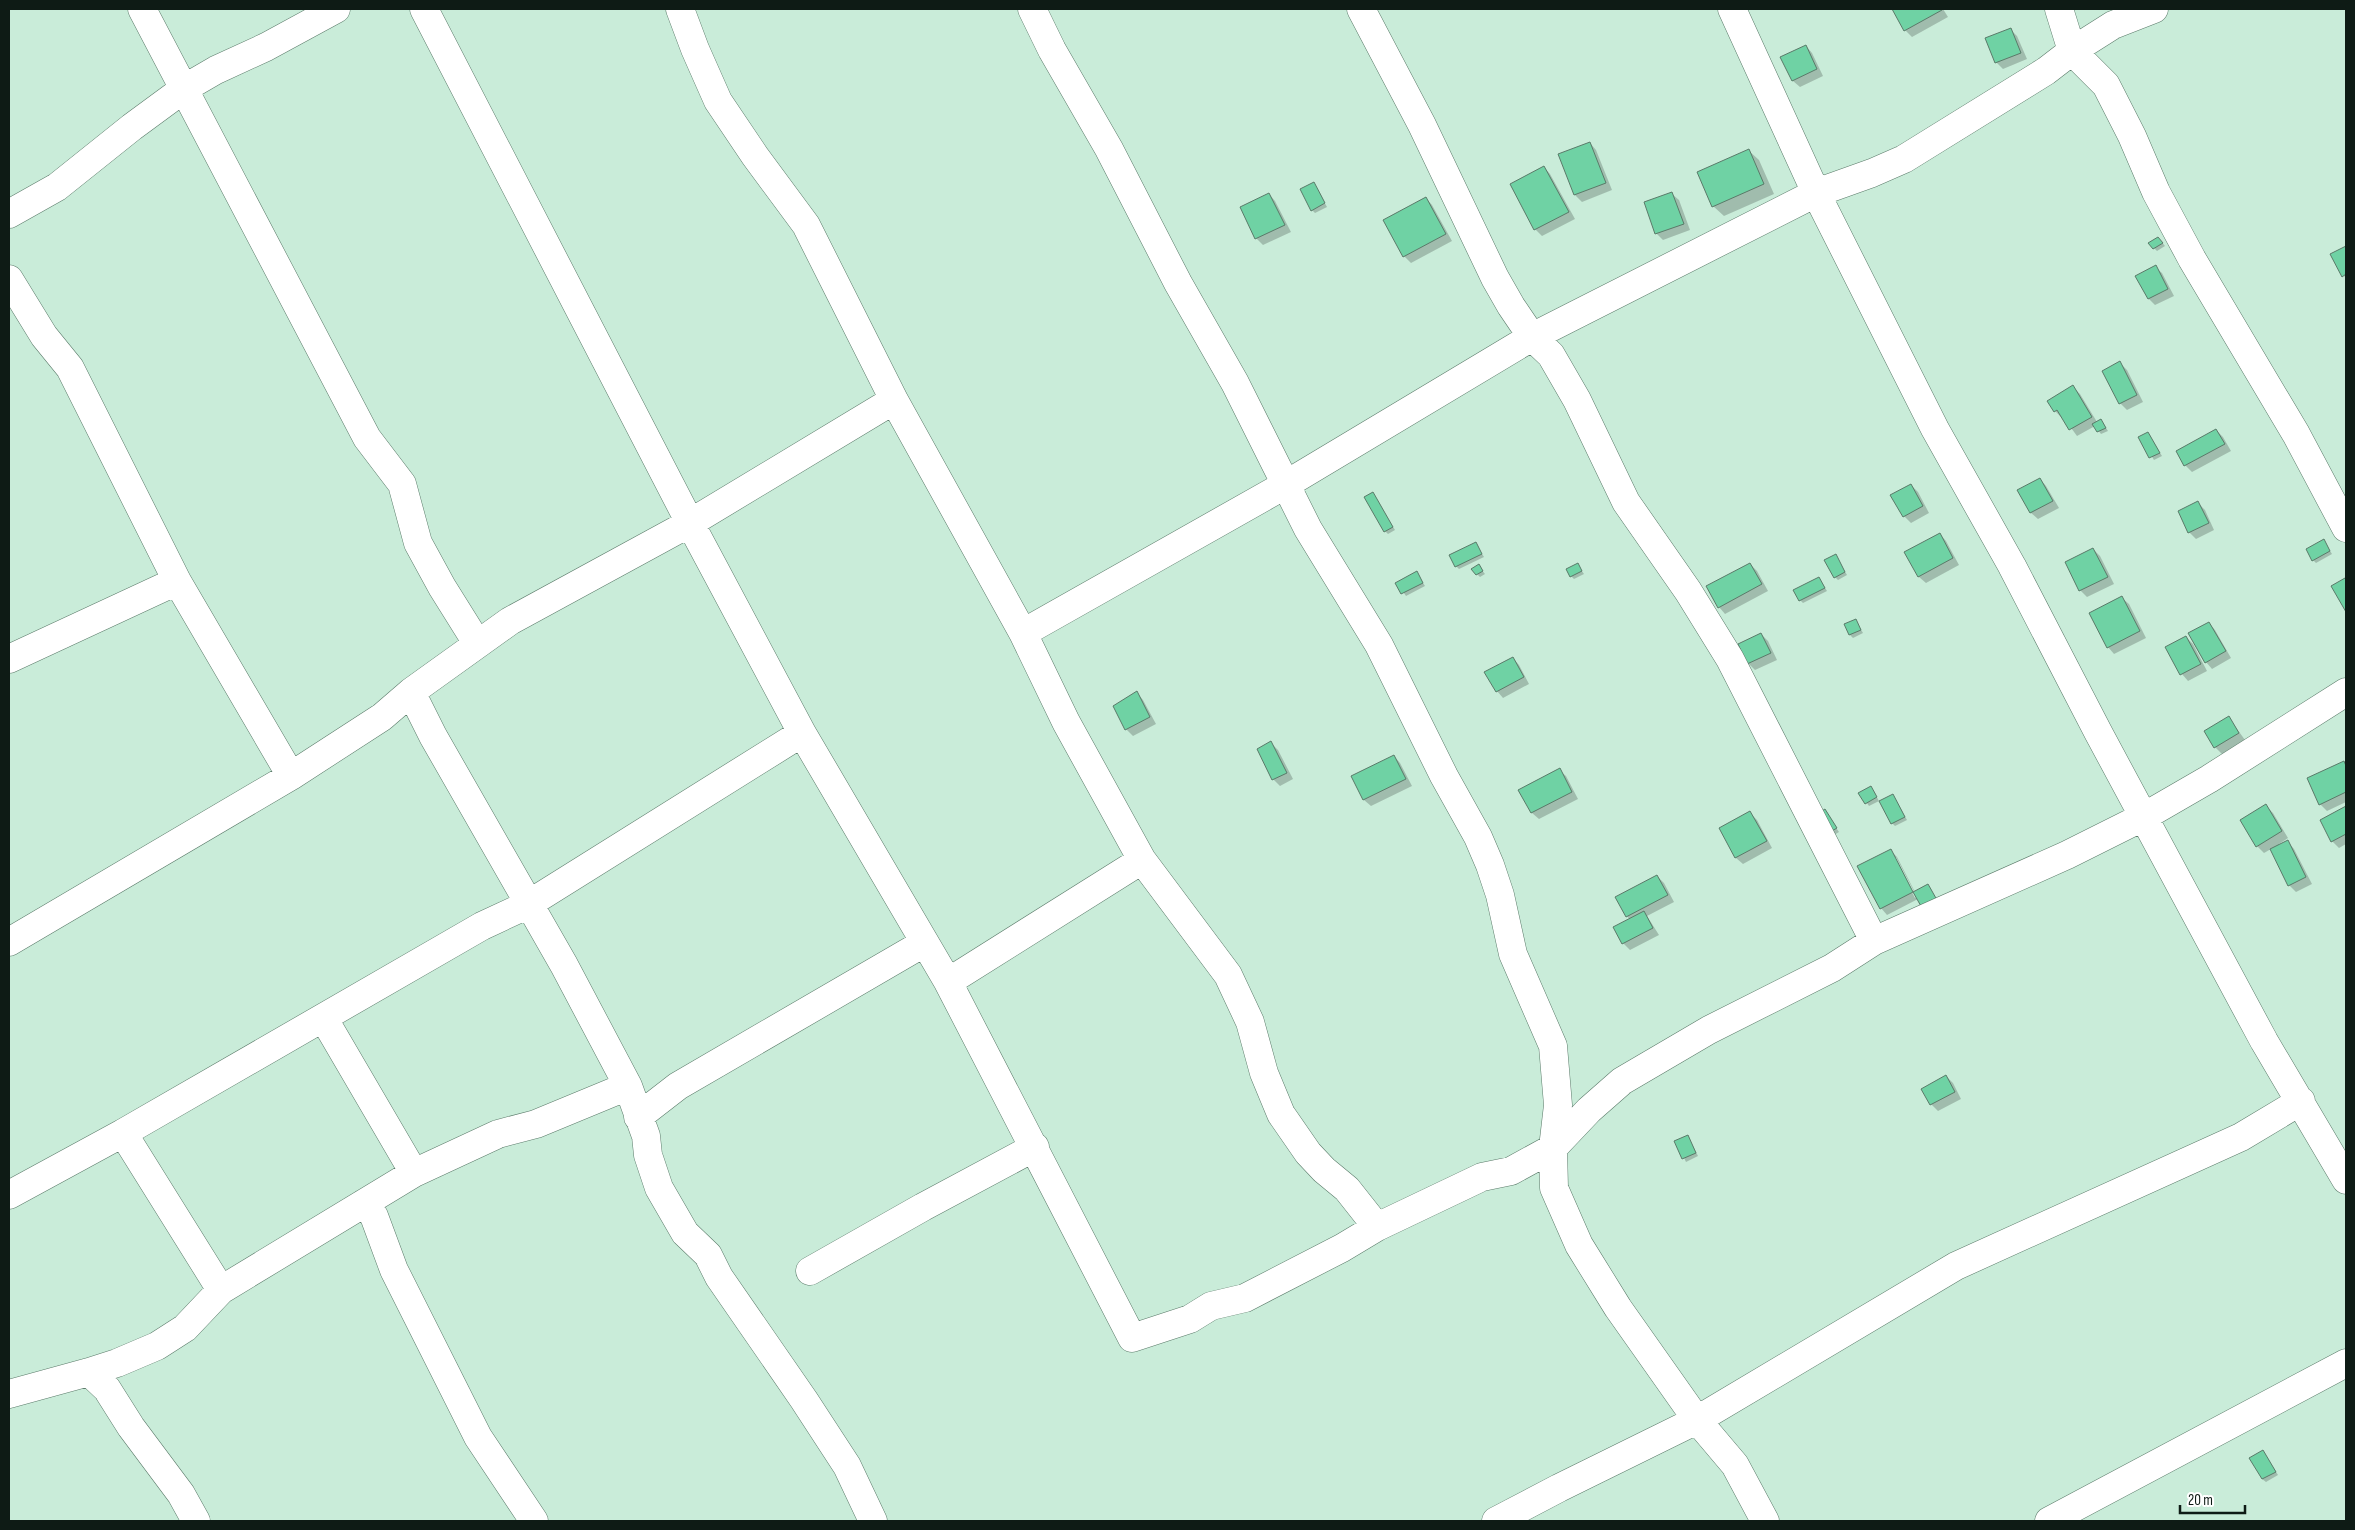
<svg xmlns="http://www.w3.org/2000/svg" width="2355" height="1530" font-family="'Sofia Sans Condensed',sans-serif">
  <rect width="100%" height="100%" fill="#c9ecd9"/>
  <path fill="#0003" fill-rule="evenodd" d="M 1893,9 L 1943,9 L 1948,17 L 1912,37 L 1905,30 Z
    M 2010,29 L 2017,36 L 2027,59 L 2003,69 L 1996,62 Z
    M 1806,46 L 1812,53 L 1823,76 L 1800,87 L 1793,81 L 1782,57 Z
    M 1590,143 L 1596,150 L 1612,190 L 1582,202 L 1575,195 L 1560,155 Z
    M 1748,150 L 1759,160 L 1774,194 L 1724,216 L 1713,206 Z
    M 1544,167 L 1550,174 L 1575,219 L 1542,236 L 1535,229 L 1511,184 Z
    M 1316,187 L 1327,207 L 1315,213 L 1312,210 Z
    M 1269,194 L 1275,201 L 1291,232 L 1263,245 L 1257,239 L 1241,208 Z
    M 1672,194 L 1679,200 L 1690,230 L 1663,240 L 1656,233 Z
    M 1426,198 L 1432,205 L 1452,241 L 1411,263 L 1404,256 Z
    M 2161,241 L 2165,246 L 2157,251 L 2154,248 Z
    M 2346,247 L 2346,279 L 2332,254 Z
    M 2155,267 L 2162,273 L 2174,296 L 2155,305 L 2149,299 Z
    M 2120,363 L 2127,370 L 2143,402 L 2127,410 L 2120,403 Z
    M 2073,387 L 2080,394 L 2097,422 L 2101,420 L 2108,431 L 2101,434 L 2095,426 L 2077,436 L 2063,417 L 2062,418 L 2055,411 Z
    M 2216,430 L 2223,437 L 2231,451 L 2192,472 L 2185,465 Z
    M 2148,433 L 2162,456 L 2154,460 L 2140,438 Z
    M 2040,479 L 2046,486 L 2059,508 L 2038,519 L 2031,513 L 2019,491 Z
    M 1911,485 L 1918,492 L 1929,513 L 1911,523 L 1904,516 Z
    M 1373,494 L 1395,530 L 1388,534 L 1385,531 Z
    M 2198,503 L 2205,510 L 2214,530 L 2196,539 L 2189,532 Z
    M 1940,534 L 1946,541 L 1959,565 L 1926,583 L 1919,577 L 1906,552 Z
    M 1476,544 L 1484,557 L 1459,569 L 1456,566 Z
    M 2326,544 L 2332,554 L 2316,563 L 2313,560 Z
    M 2093,549 L 2100,556 L 2114,584 L 2087,597 L 2080,590 Z
    M 1836,556 L 1847,575 L 1838,580 L 1835,577 Z
    M 1577,564 L 1584,574 L 1574,579 L 1571,576 Z
    M 1750,564 L 1757,571 L 1768,591 L 1725,614 L 1719,607 Z
    M 1481,569 L 1485,574 L 1480,577 L 1477,574 Z
    M 1417,573 L 1425,586 L 1406,596 L 1397,583 Z
    M 1819,578 L 1827,591 L 1803,603 L 1800,600 Z
    M 2122,598 L 2129,604 L 2146,638 L 2114,654 L 2108,647 Z
    M 1856,621 L 1863,633 L 1853,638 L 1850,635 Z
    M 2209,623 L 2215,630 L 2231,658 L 2212,669 L 2206,662 Z
    M 1761,634 L 1768,641 L 1777,660 L 1755,670 L 1748,663 L 1739,645 Z
    M 2186,637 L 2193,644 L 2207,671 L 2188,681 L 2182,674 L 2167,647 Z
    M 1513,658 L 1519,665 L 1529,684 L 1503,698 L 1497,691 Z
    M 1137,693 L 1143,700 L 1156,724 L 1133,736 L 1126,729 Z
    M 2229,718 L 2245,740 L 2222,754 L 2215,747 Z
    M 1271,743 L 1278,750 L 1293,779 L 1280,786 L 1273,779 Z
    M 1394,756 L 1400,763 L 1412,786 L 1371,806 L 1364,800 L 1353,777 Z
    M 2344,762 L 2346,765 L 2346,802 L 2327,811 L 2320,804 Z
    M 1559,770 L 1566,776 L 1578,799 L 1539,819 L 1532,813 Z
    M 1873,790 L 1879,801 L 1869,806 L 1860,793 Z
    M 1893,795 L 1907,820 L 1895,826 L 1892,823 Z
    M 2266,806 L 2273,813 L 2288,838 L 2279,844 L 2280,846 L 2288,842 L 2294,849 L 2312,884 L 2296,892 L 2289,885 L 2271,849 L 2264,853 L 2257,846 Z
    M 2346,808 L 2346,844 L 2339,848 L 2332,841 L 2322,821 Z
    M 1825,811 L 1839,832 L 1829,838 Z
    M 1750,813 L 1757,820 L 1772,848 L 1743,864 L 1736,858 L 1721,829 Z
    M 1891,851 L 1897,857 L 1915,892 L 1927,885 L 1939,904 L 1918,899 L 1887,915 L 1881,908 ZM 1893,857 L 1896,857 L 1917,897 L 1915,898 Z
    M 1657,876 L 1664,883 L 1674,902 L 1647,916 L 1659,935 L 1630,950 L 1623,943 L 1630,920 L 1627,916 Z
    M 1946,1076 L 1953,1083 L 1961,1099 L 1938,1111 L 1931,1104 L 1923,1089 Z
    M 1688,1136 L 1698,1156 L 1686,1162 L 1676,1141 Z
    M 2263,1451 L 2278,1475 L 2266,1482 L 2262,1479 Z"/>
  <path fill="#6fd2a4" stroke="#5a7a69" d="M 1892,9 L 1941,9 L 1942,10 L 1904,31 Z
    M 2011,28 L 2021,53 L 1995,63 L 1985,38 Z
    M 1806,45 L 1817,69 L 1792,81 L 1780,57 Z
    M 1590,142 L 1606,183 L 1574,195 L 1558,154 Z
    M 1749,149 L 1764,184 L 1712,207 L 1697,172 Z
    M 1544,166 L 1569,212 L 1534,230 L 1510,184 Z
    M 1314,182 L 1325,203 L 1311,211 L 1300,189 Z
    M 1672,192 L 1684,224 L 1655,234 L 1644,202 Z
    M 1269,193 L 1285,225 L 1255,239 L 1240,207 Z
    M 1426,197 L 1446,234 L 1403,257 L 1383,220 Z
    M 2158,237 L 2163,243 L 2153,249 L 2148,243 Z
    M 2346,246 L 2346,274 L 2342,277 L 2330,254 Z
    M 2156,265 L 2168,289 L 2148,299 L 2135,276 Z
    M 2120,361 L 2137,395 L 2119,404 L 2102,371 Z
    M 2073,385 L 2092,417 L 2069,430 L 2057,410 L 2054,412 L 2047,401 Z
    M 2101,419 L 2106,428 L 2097,432 L 2092,424 Z
    M 2216,429 L 2225,444 L 2184,466 L 2176,451 Z
    M 2148,432 L 2160,453 L 2149,458 L 2138,437 Z
    M 2040,478 L 2053,501 L 2030,513 L 2017,490 Z
    M 1911,484 L 1923,506 L 1903,517 L 1890,495 Z
    M 1373,492 L 1393,527 L 1384,532 L 1364,497 Z
    M 2198,501 L 2209,523 L 2188,533 L 2178,511 Z
    M 1940,533 L 1953,558 L 1918,577 L 1904,552 Z
    M 2324,539 L 2330,551 L 2312,561 L 2306,549 Z
    M 1476,542 L 1482,554 L 1455,567 L 1449,555 Z
    M 2093,548 L 2108,577 L 2079,591 L 2065,562 Z
    M 1836,554 L 1845,572 L 1834,578 L 1824,560 Z
    M 1578,563 L 1582,571 L 1570,577 L 1566,569 Z
    M 1750,563 L 1762,584 L 1718,608 L 1706,586 Z
    M 1479,564 L 1483,571 L 1476,575 L 1471,569 Z
    M 1417,571 L 1423,583 L 1401,594 L 1395,583 Z
    M 1819,577 L 1825,588 L 1799,601 L 1793,590 Z
    M 2345,578 L 2346,580 L 2346,612 L 2331,586 Z
    M 2122,596 L 2140,631 L 2107,648 L 2089,613 Z
    M 1856,619 L 1861,630 L 1849,635 L 1844,624 Z
    M 2209,622 L 2226,651 L 2205,663 L 2188,633 Z
    M 1761,633 L 1771,653 L 1747,664 L 1738,644 Z
    M 2186,636 L 2201,664 L 2180,675 L 2165,647 Z
    M 1513,657 L 1524,677 L 1496,692 L 1484,672 Z
    M 1137,691 L 1150,717 L 1125,730 L 1113,706 Z
    M 2229,716 L 2239,733 L 2214,748 L 2204,731 Z
    M 1271,741 L 1287,773 L 1272,780 L 1257,749 Z
    M 1394,755 L 1406,779 L 1363,800 L 1351,776 Z
    M 2344,761 L 2346,766 L 2346,792 L 2319,805 L 2307,778 Z
    M 1560,768 L 1572,792 L 1531,813 L 1518,790 Z
    M 1871,786 L 1877,797 L 1865,804 L 1858,793 Z
    M 1893,794 L 1905,817 L 1891,824 L 1879,801 Z
    M 2266,804 L 2282,831 L 2256,847 L 2240,820 Z
    M 2346,806 L 2346,834 L 2331,842 L 2320,820 Z
    M 1825,809 L 1837,828 L 1825,835 L 1814,816 Z
    M 1750,811 L 1767,841 L 1735,858 L 1719,828 Z
    M 2288,840 L 2306,877 L 2288,886 L 2270,849 Z
    M 1891,849 L 1913,892 L 1880,909 L 1857,866 Z
    M 1657,875 L 1668,895 L 1626,917 L 1615,897 Z
    M 1928,884 L 1937,900 L 1922,908 L 1913,892 Z
    M 1644,911 L 1653,928 L 1622,944 L 1613,927 Z
    M 1946,1075 L 1955,1092 L 1930,1105 L 1921,1089 Z
    M 1688,1135 L 1696,1153 L 1682,1159 L 1674,1141 Z
    M 2263,1450 L 2276,1472 L 2262,1479 L 2249,1458 Z"/>
  <g fill="none" stroke-linecap="round" stroke-linejoin="round">
    <g stroke="#5b7b6a" stroke-width="29">
      <path id="minor" d="M 142,9 L 367,438 L 402,484 L 418,543 L 442,587 L 477,643
        M 424,9 L 690,523 L 802,733 L 948,982 L 1132,1338 L 1190,1319 L 1211,1306 L 1245,1298 L 1342,1248 L 1377,1227 L 1482,1177 L 1511,1171 L 1553,1148 L 1589,1110 L 1622,1081 L 1709,1030 L 1832,968 L 1874,941 L 2067,855 L 2145,816 L 2209,779 L 2346,692
        M 680,9 L 695,49 L 718,101 L 755,156 L 806,225 L 894,400 L 1023,633 L 1066,722 L 1142,860 L 1228,975 L 1250,1022 L 1264,1073 L 1281,1114 L 1308,1153 L 1324,1170 L 1347,1189 L 1377,1227
        M 1032,9 L 1052,50 L 1109,149 L 1178,283 L 1235,383 L 1308,529 L 1379,645 L 1444,776 L 1478,837 L 1490,865 L 1500,895 L 1513,954 L 1553,1046 L 1558,1105 L 1553,1148 L 1554,1188 L 1579,1245 L 1618,1308 L 1697,1420 L 1735,1465 L 1765,1521
        M 1361,9 L 1422,125 L 1495,278 L 1511,306 L 1532,337 L 1551,355 L 1577,400 L 1626,502 L 1688,591 L 1730,659 L 1874,941
        M 1732,9 L 1816,193 L 1935,429 L 2012,566 L 2098,732 L 2264,1041 L 2346,1180
        M 2059,9 L 2072,51 L 2106,85 L 2132,136 L 2156,192 L 2192,259 L 2296,434 L 2346,528
        M 9,214 L 57,187 L 132,127 L 185,88 L 216,70 L 266,47 L 336,9
        M 9,279 L 44,336 L 70,368 L 177,581 L 291,776
        M 1023,633 L 1285,485 L 1532,337 L 1816,193 L 1872,173 L 1904,159 L 2046,71 L 2072,51 L 2113,25 L 2154,9
        M 9,659 L 177,581
        M 411,692 L 433,736 L 564,965 L 628,1086 L 646,1136 L 648,1155 L 659,1188 L 685,1233 L 708,1255 L 719,1277 L 804,1400 L 847,1466 L 873,1521
        M 9,942 L 291,776 L 382,717 L 411,692 L 510,621 L 690,523 L 894,400
        M 948,982 L 1142,860
        M 324,1019 L 414,1173
        M 638,1117 L 678,1086 L 924,943
        M 123,1133 L 221,1290
        M 9,1195 L 123,1133 L 482,926 L 527,905 L 802,733
        M 364,1203 L 374,1216 L 394,1270 L 478,1437 L 534,1521
        M 810,1271 L 923,1207 L 1035,1147
        M 9,1394 L 89,1372
        M 196,1521 L 181,1494 L 131,1427 L 107,1389 L 89,1372 L 117,1363 L 157,1346 L 185,1328 L 221,1290 L 414,1173 L 498,1134 L 536,1124 L 628,1086
        M 1496,1521 L 1559,1488 L 1697,1420 L 1956,1266 L 2241,1137 L 2301,1101
        M 2049,1521 L 2346,1363"/>
    </g>
    <use href="#minor" stroke="#fff" stroke-width="28"/>
  </g>
  <rect width="2355" height="1530" fill="none" stroke="#0e1b15" stroke-width="20"/>
  <path d="M2180 1505v8h65v-8" fill="none" stroke="#0e1b15" stroke-width="2.5"/>
  <text x="2188" y="1505" font-size="15" fill="#0e1b15" stroke="#ffffff" stroke-width="4" paint-order="stroke">20 m</text>
</svg>
